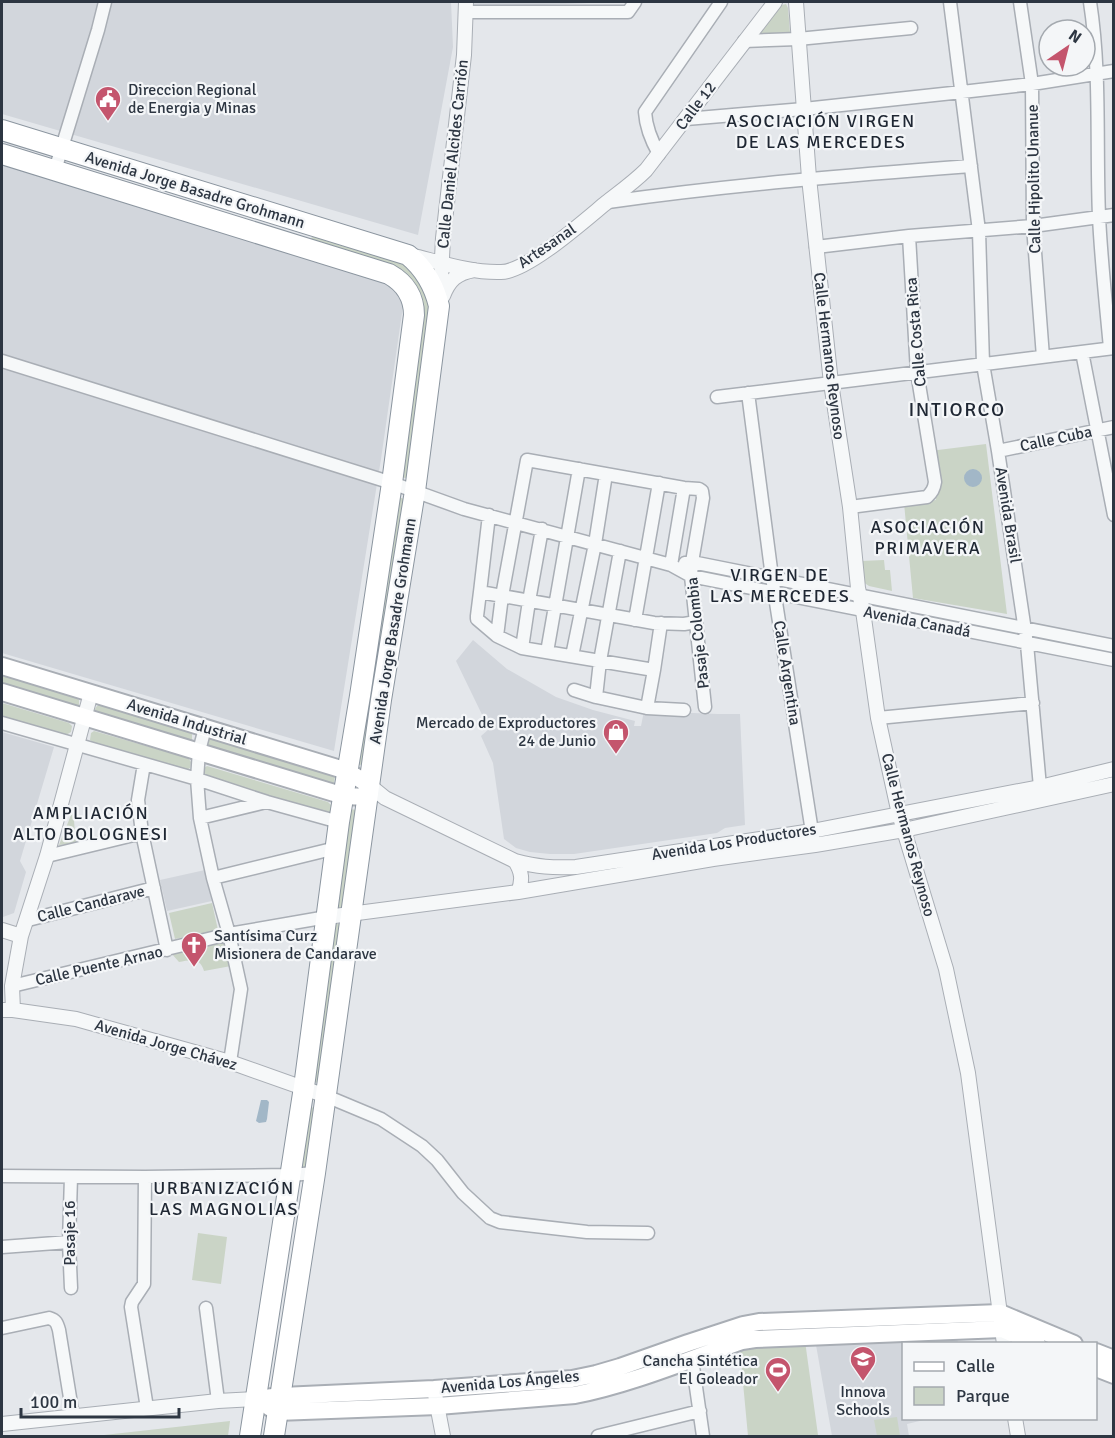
<svg xmlns="http://www.w3.org/2000/svg" width="1115" height="1438" font-family="Signika,sans-serif">
  <rect width="100%" height="100%" fill="#e4e7eb"/>
  <path fill="#d2d6dc" d="M 2,2 L 451,2 L 453,47 L 418,235 L 2,114 Z
    M 467,2 L 616,2 L 467,8 Z
    M 2,161 L 388,279 L 399,293 L 403,306 L 381,459 L 334,751 L 2,653 Z
    M 473,640 L 507,669 L 556,697 L 593,710 L 635,721 L 634,726 L 641,726 L 644,711 L 718,714 L 740,714 L 745,825 L 725,828 L 717,833 L 574,854 L 550,854 L 530,852 L 516,848 L 504,839 L 493,763 L 481,736 L 489,729 L 456,661 Z
    M 2,732 L 54,747 L 20,861 L 26,872 L 14,913 L 3,917 L 2,917 Z
    M 205,870 L 212,901 L 167,911 L 160,880 Z
    M 957,1337 L 958,1343 L 904,1344 L 904,1418 L 928,1419 L 907,1424 L 909,1436 L 832,1436 L 816,1345 Z"/>
  <path fill="#cad4c6" d="M 786,4 L 788,8 L 790,33 L 764,37 L 760,34 L 760,32 L 782,5 Z
    M 317,235 L 396,259 L 409,268 L 418,277 L 423,287 L 432,312 L 409,474 L 406,478 L 400,477 L 419,300 L 310,242 L 311,238 Z
    M 986,444 L 1007,614 L 913,598 L 904,503 L 936,500 L 930,451 Z
    M 397,498 L 402,498 L 406,501 L 376,690 L 370,691 Z
    M 884,560 L 885,570 L 890,570 L 892,591 L 869,586 L 863,582 L 861,561 Z
    M 2,673 L 74,695 L 79,700 L 79,706 L 71,707 L 2,686 Z
    M 2,703 L 69,723 L 72,726 L 71,732 L 66,735 L 2,716 Z
    M 101,703 L 187,729 L 192,734 L 192,740 L 187,743 L 97,715 L 94,711 L 96,707 Z
    M 365,709 L 370,709 L 365,764 L 359,765 L 356,759 Z
    M 94,731 L 188,758 L 191,762 L 190,768 L 185,771 L 94,744 L 90,740 L 91,733 Z
    M 212,736 L 330,772 L 335,776 L 334,783 L 330,785 L 208,748 L 205,744 L 207,740 Z
    M 207,766 L 328,802 L 331,805 L 330,812 L 325,814 L 207,779 L 203,775 L 204,768 Z
    M 351,809 L 356,810 L 359,813 L 345,909 L 338,909 L 335,904 Z
    M 73,810 L 76,843 L 59,845 Z
    M 212,903 L 218,930 L 175,939 L 169,913 Z
    M 335,924 L 340,924 L 343,928 L 319,1082 L 313,1083 Z
    M 224,941 L 231,966 L 204,971 C 200,957 190,960 179,962 L 171,953 Z
    M 307,1107 L 312,1107 L 316,1110 L 306,1168 L 300,1168 Z
    M 198,1233 L 227,1237 L 221,1284 L 192,1280 Z
    M 805,1341 L 818,1435 L 794,1436 L 748,1436 L 740,1351 Z
    M 897,1417 L 900,1436 L 877,1436 L 874,1420 Z
    M 230,1421 L 228,1436 L 95,1436 Z"/>
  <path fill="#a2b7c7" d="M964 478a9 9 0 1 1 18 0a9 9 0 1 1-18 0Z
    M 261,1100 L 267,1100 L 269,1102 L 267,1119 L 266,1122 L 259,1123 L 256,1121 Z"/>
  <g fill="none" stroke-linecap="round" stroke-linejoin="round">
    <g stroke="#a9aeb5" stroke-width="15">
      <path id="minor" d="M 950,2 L 979,231 L 983,364 L 998,451 L 1027,644 L 1040,787 L 1042,795
        M 1020,2 L 1032,84 L 1033,226 L 1043,357
        M 1090,2 C 1101,73 1096,144 1099,216 C 1101,260 1106,304 1110,348
        M 466,12 L 628,12 L 635,2
        M 744,41 L 798,39 L 911,28
        M 686,119 L 804,109 L 962,92 L 1032,84 L 1114,71
        M 659,154 C 651,140 646,128 645,112 L 721,2
        M 55,170 L 98,30 L 105,2
        M 608,202 C 729,185 850,175 971,166
        M 816,247 L 909,236 L 1033,226 L 1114,215
        M 1082,352 L 1114,515
        M 2,361 L 392,483 L 464,509 L 671,565 L 691,576 L 1114,660
        M 748,393 L 772,577 L 813,838
        M 717,397 L 1114,348
        M 998,451 L 1114,427
        M 850,507 L 927,497 C 932,492 934,489 935,482 L 917,372 L 909,236
        M 489,515 L 480,592 L 654,623 L 684,624 L 696,622
        M 685,563 L 692,562 L 1114,646
        M 671,565 L 684,488
        M 480,592 L 477,616 L 477,619 L 497,636
        M 635,620 L 659,483
        M 522,648 L 529,601 L 542,529
        M 547,652 L 579,469
        M 572,656 L 595,544 L 606,474
        M 654,670 L 661,623
        M 574,690 L 596,697 L 647,708 L 684,710
        M 596,697 L 600,661 L 620,551
        M 647,708 L 654,670 L 522,648 L 497,636 L 502,596 L 527,460 L 684,488 L 699,489 L 702,491 L 703,498 L 692,562 L 691,576 L 705,707
        M 878,718 L 1033,703
        M 2,723 L 197,779 L 267,802 L 339,822
        M 205,728 L 199,751 L 197,779 L 200,818 L 213,878 L 229,934 L 241,989 L 230,1062
        M 144,764 L 138,800 L 142,833 L 167,950
        M 200,818 L 266,802
        M 47,856 L 142,833
        M 213,878 L 336,848
        M 28,920 L 154,888
        M 12,986 L 229,934 L 327,917
        M 326,1096 L 381,1119 L 422,1146 L 437,1160 L 463,1193 L 490,1218 L 500,1222 L 587,1232 L 648,1233
        M 2,1176 L 145,1177 L 290,1175 L 315,1173
        M 71,1177 L 69,1242 L 71,1288
        M 145,1177 L 144,1284 L 132,1302 L 131,1307 L 147,1408
        M 2,1247 L 69,1242
        M 206,1308 L 218,1401
        M 2,1328 L 49,1318 C 56,1320 57,1323 59,1330 L 73,1416
        M 692,1359 L 703,1436
        M 598,1436 L 700,1411"/>
    </g>
    <g stroke="#a9aeb5" stroke-width="16">
      <path id="tertiary" d="M 796,2 L 809,178 L 831,383 L 850,507 L 858,588 L 863,611 L 878,718 L 899,814 L 946,969 L 968,1073 L 1004,1344
        M 410,255 C 439,262 470,273 501,272 C 527,272 585,220 607,202 C 620,192 634,182 646,170 L 775,2
        M 443,296 C 449,280 457,273 474,270
        M 440,298 L 443,238 L 464,55 L 466,2
        M 369,785 L 385,798 L 515,861 C 538,867 552,868 576,867 L 812,831 L 1040,787 L 1114,769
        M 515,861 C 522,872 523,880 518,892
        M 327,917 L 518,892 L 713,859 L 815,845 L 904,830 L 1114,784
        M 2,930 L 21,936
        M 2,1010 L 13,1010 L 76,1019 L 230,1062 L 326,1096
        M 13,1010 L 12,986 L 21,936 L 47,856 L 91,693
        M 434,1389 L 443,1436
        M 1015,1418 L 1018,1436
        M 2,1424 L 218,1401 L 255,1399"/>
    </g>
    <g stroke="#a9aeb5" stroke-width="20">
      <path id="secondary" d="M 2,666 L 347,771 L 369,785
        M 2,692 L 344,796 L 368,797
        M 1096,1352 L 1114,1359
        M 1096,1368 L 1114,1375
        M 255,1399 L 282,1396 L 434,1389 L 572,1379 L 596,1374 L 620,1367 L 688,1343 L 743,1325 L 759,1322 L 1000,1313 L 1074,1344
        M 269,1407 L 277,1412 L 438,1406 L 575,1395 C 631,1384 688,1360 742,1341 L 755,1339 L 1002,1329 L 1037,1344"/>
    </g>
    <g stroke="#8c96a0" stroke-width="22">
      <path id="trunk" d="M 2,130 L 408,255 C 425,269 434,285 439,306 L 415,491 L 381,700 L 315,1173 L 274,1436
        M 2,154 L 389,274 C 405,283 414,297 414,315 L 392,483 L 360,696 L 339,822 L 304,1087 L 250,1436"/>
    </g>
    <use href="#minor" stroke="#f6f8f9" stroke-width="12"/>
    <use href="#tertiary" stroke="#f6f8f9" stroke-width="14"/>
    <use href="#secondary" stroke="#fff" stroke-width="16"/>
    <use href="#trunk" stroke="#fff" stroke-width="20"/>
  </g>
  <defs>
    <g id="civic-pin" transform="scale(1.35)"><path d="M0 17L-7.5 6A9.5 9.5 0 1 1 7.5 6Z" fill="#c4556d" stroke="#f4f6f8"/><path d="M-.6-6.5H3V-4.5H.6V-3L4-1V1h2V6H-6V1h2V-1L-.6-3ZM-1.2 2.5V6h2.4V2.5Z" fill="#fff"/></g>
    <g id="shop-pin" transform="scale(1.35)"><path d="M0 17L-7.5 6A9.5 9.5 0 1 1 7.5 6Z" fill="#c4556d" stroke="#f4f6f8"/><path d="M-5-2.5h2.3a2.7 3.5 0 0 1 5.4 0H5L5.5 6h-11ZM-1.5-2.5h3a1.5 2.3 0 0 0-3 0Z" fill="#fff"/></g>
    <g id="church-pin" transform="scale(1.35)"><path d="M0 17L-7.5 6A9.5 9.5 0 1 1 7.5 6Z" fill="#c4556d" stroke="#f4f6f8"/><path d="M-1.2-6h2.4v3.5h3.3v2.4h-3.3V6h-2.4V-.1h-3.3v-2.4h3.3Z" fill="#fff"/></g>
    <g id="school-pin" transform="scale(1.35)"><path d="M0 17L-7.5 6A9.5 9.5 0 1 1 7.5 6Z" fill="#c4556d" stroke="#f4f6f8"/><path d="M0-5L7-2L0 1L-7-2ZM-4 1L0 2.5L4 1V4Q0 6-4 4Z" fill="#fff"/></g>
    <g id="stadium-pin" transform="scale(1.35)"><path d="M0 17L-7.5 6A9.5 9.5 0 1 1 7.5 6Z" fill="#c4556d" stroke="#f4f6f8"/><path d="M0-5a6.5 5 0 1 0 0 10a6.5 5 0 1 0 0-10ZM-3.5-1.8h7v3.6h-7Z" fill="#fff"/></g>
  </defs>
  <g fill-rule="evenodd">
    <use href="#civic-pin" x="108" y="99"/>
    <use href="#shop-pin" x="616" y="732"/>
    <use href="#church-pin" x="194" y="945"/>
    <use href="#school-pin" x="863" y="1359"/>
    <use href="#stadium-pin" x="778" y="1370"/>
  </g>
  <g text-anchor="middle" dominant-baseline="central" stroke-width="4.5" stroke-linejoin="round" paint-order="stroke">
    <g font-size="16" fill="#2d3642" stroke="#f4f6f8" text-anchor="start">
      <text x="128" y="90">Direccion Regional<tspan x="128" dy="18">de Energia y Minas</tspan></text>
      <text x="596" y="723" text-anchor="end">Mercado de Exproductores<tspan x="596" dy="18">24 de Junio</tspan></text>
      <text x="214" y="936">Santísima Curz<tspan x="214" dy="18">Misionera de Candarave</tspan></text>
      <text x="758" y="1361" text-anchor="end">Cancha Sintética<tspan x="758" dy="18">El Goleador</tspan></text>
      <text x="863" y="1392" text-anchor="middle">Innova<tspan x="863" dy="18">Schools</tspan></text>
    </g>
    <g font-size="16" fill="#2d3642" stroke="#f4f6f8">
      <text transform="translate(696 106) rotate(-53)">Calle 12</text>
      <text transform="translate(453 154) rotate(-84)">Calle Daniel Alcides Carrión</text>
      <text transform="translate(1034 179) rotate(-91)">Calle Hipolito Unanue</text>
      <text transform="translate(195 190) rotate(17)">Avenida Jorge Basadre Grohmann</text>
      <text transform="translate(547 246) rotate(-34)">Artesanal</text>
      <text transform="translate(916 332) rotate(-95)">Calle Costa Rica</text>
      <text transform="translate(829 356) rotate(83)">Calle Hermanos Reynoso</text>
      <text transform="translate(1056 439) rotate(-12)">Calle Cuba</text>
      <text transform="translate(1008 515) rotate(81)">Avenida Brasil</text>
      <text transform="translate(917 622) rotate(11)">Avenida Canadá</text>
      <text transform="translate(393 631) rotate(-81)">Avenida Jorge Basadre Grohmann</text>
      <text transform="translate(698 633) rotate(-96)">Pasaje Colombia</text>
      <text transform="translate(787 673) rotate(81)">Calle Argentina</text>
      <text transform="translate(187 722) rotate(17)">Avenida Industrial</text>
      <text transform="translate(908 835) rotate(75)">Calle Hermanos Reynoso</text>
      <text transform="translate(734 842) rotate(-9)">Avenida Los Productores</text>
      <text transform="translate(91 904) rotate(-14)">Calle Candarave</text>
      <text transform="translate(99 966) rotate(-13)">Calle Puente Arnao</text>
      <text transform="translate(166 1045) rotate(16)">Avenida Jorge Chávez</text>
      <text transform="translate(70 1233) rotate(-90)">Pasaje 16</text>
      <text transform="translate(510 1382) rotate(-5)">Avenida Los Ángeles</text>
    </g>
    <g font-size="18" letter-spacing="1.5" fill="#1f2733" stroke="#f4f6f8">
      <text x="821" y="121">ASOCIACIÓN VIRGEN<tspan x="821" dy="21">DE LAS MERCEDES</tspan></text>
      <text x="928" y="527">ASOCIACIÓN<tspan x="928" dy="21">PRIMAVERA</tspan></text>
      <text x="780" y="575">VIRGEN DE<tspan x="780" dy="21">LAS MERCEDES</tspan></text>
      <text x="91" y="813">AMPLIACIÓN<tspan x="91" dy="21">ALTO BOLOGNESI</tspan></text>
      <text x="224" y="1188">URBANIZACIÓN<tspan x="224" dy="21">LAS MAGNOLIAS</tspan></text>
    </g>
    <g font-size="20" letter-spacing="1.5" fill="#1f2733" stroke="#f4f6f8">
      <text x="957" y="409">INTIORCO</text>
    </g>
  </g>
  <rect width="1115" height="1438" fill="none" stroke="#2d3642" stroke-width="6"/>
  <rect x="902" y="1342" width="195" height="78" fill="#f4f6f8" stroke="#a4a9af" stroke-width="1.5"/>
  <rect x="914" y="1362" width="30" height="9" fill="#ffffff" stroke="#a4a9af" stroke-width="1.5"/>
  <text x="956" y="1372" font-size="18" fill="#2d3642">Calle</text>
  <rect x="914" y="1387" width="30" height="18" fill="#cad4c6" stroke="#a4a9af" stroke-width="1.5"/>
  <text x="956" y="1402" font-size="18" fill="#2d3642">Parque</text>
  <g transform="translate(1067 48) rotate(35)"><circle r="28" fill="#f4f6f8" stroke="#a4a9af" stroke-width="1.5"/>
  <path d="M0-4.5L10 22L0 15L-10 22Z" fill="#c4556d"/>
  <text y="-9" font-size="16" font-weight="bold" text-anchor="middle" fill="#2d3642">N</text>
  </g>
  <path d="M21 1408v9h158v-9" fill="none" stroke="#2d3642" stroke-width="3"/>
  <text x="30" y="1408" font-size="18" fill="#2d3642" stroke="#f4f6f8" stroke-width="4.5" paint-order="stroke">100 m</text>
</svg>
